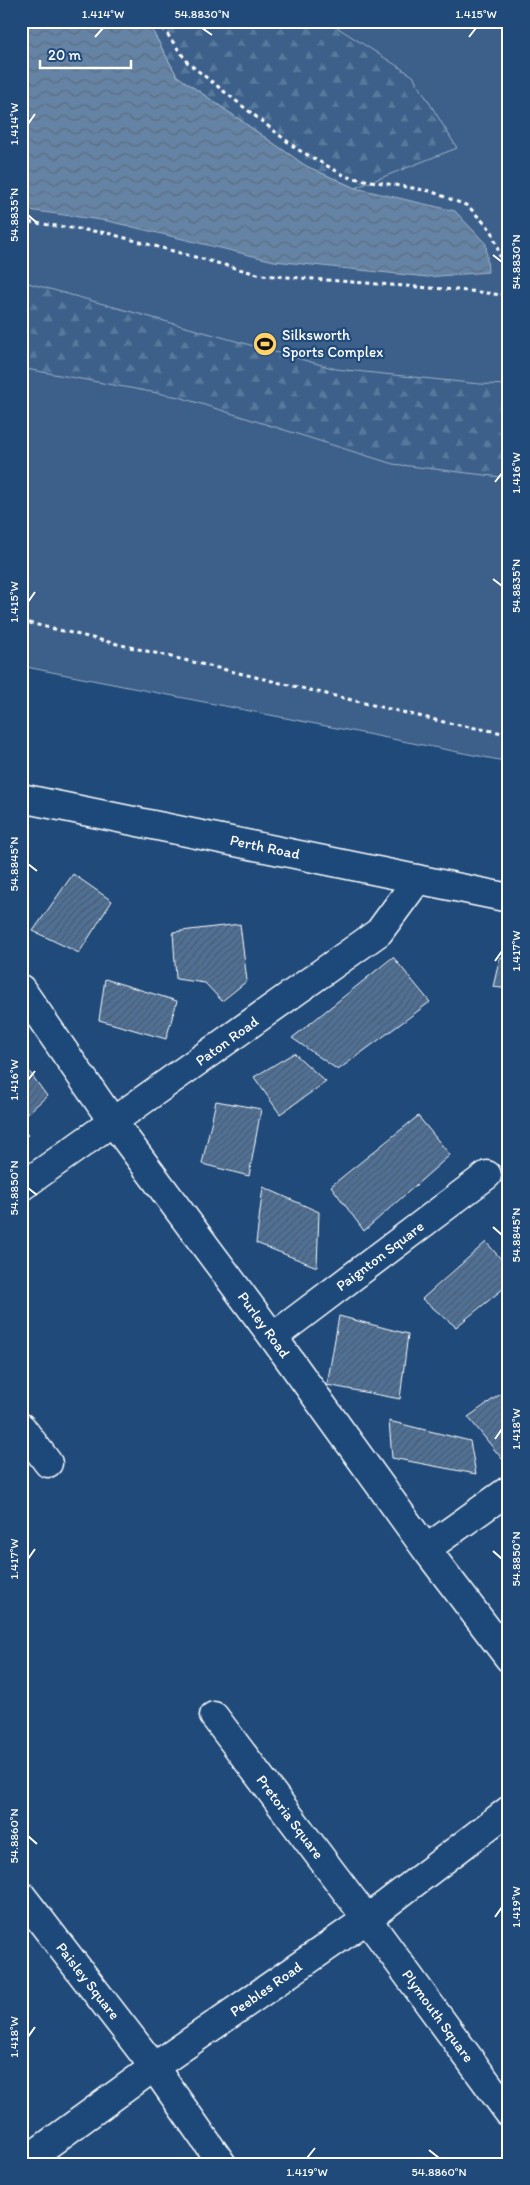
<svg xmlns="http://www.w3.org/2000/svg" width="530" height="2185" font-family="Itim,sans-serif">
  <defs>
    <pattern id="forest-firs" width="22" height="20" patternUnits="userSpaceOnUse" patternTransform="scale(1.25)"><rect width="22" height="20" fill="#3c618b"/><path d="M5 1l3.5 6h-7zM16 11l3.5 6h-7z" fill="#59799c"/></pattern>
    <pattern id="water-waves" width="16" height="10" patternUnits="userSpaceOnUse" patternTransform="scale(1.25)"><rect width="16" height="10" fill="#6583a4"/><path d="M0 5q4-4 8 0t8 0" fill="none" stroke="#5b6d81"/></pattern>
    <pattern id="building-hatch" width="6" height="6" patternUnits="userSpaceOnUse" patternTransform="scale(1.25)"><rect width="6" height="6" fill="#507197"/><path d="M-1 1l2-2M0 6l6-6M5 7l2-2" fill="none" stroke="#4e5b6a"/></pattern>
  </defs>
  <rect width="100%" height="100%" fill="#1f4a7a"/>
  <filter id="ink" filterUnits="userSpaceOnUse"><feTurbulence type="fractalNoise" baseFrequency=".02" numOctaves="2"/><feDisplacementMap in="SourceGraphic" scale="10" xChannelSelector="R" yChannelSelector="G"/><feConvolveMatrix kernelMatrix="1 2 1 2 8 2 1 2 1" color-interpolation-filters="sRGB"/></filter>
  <g filter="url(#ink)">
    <path fill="#3c618b" stroke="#9eb0c5" d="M 21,21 L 509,21 L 509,762 L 21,666 Z"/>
    <path fill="url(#forest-firs)" stroke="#9eb0c5" d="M 147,21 L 341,21 L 338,28 L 413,76 L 457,148 L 355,188 L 306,166 L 177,76 Z
      M 21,281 L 336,369 L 480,384 L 509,385 L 509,478 L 393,464 L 179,397 L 21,368 Z"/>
    <path fill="url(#water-waves)" stroke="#a3b5c8" d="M 21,21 L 147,21 L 177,76 L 306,166 L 355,188 L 455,211 L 486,244 L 488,272 L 427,277 L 274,261 L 108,221 L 21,209 Z"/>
    <path fill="url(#building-hatch)" stroke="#fff" d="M 73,874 L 112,901 L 79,953 L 33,931 Z
      M 240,924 L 247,981 L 222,1001 L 205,983 L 176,979 L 173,932 Z
      M 393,957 L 430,1002 L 338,1070 L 292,1038 Z
      M 500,957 L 509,958 L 509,989 L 493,987 Z
      M 105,979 L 177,1001 L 166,1039 L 99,1020 Z
      M 294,1053 L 326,1082 L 280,1114 L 254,1077 Z
      M 21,1060 L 47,1096 L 28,1113 L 21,1105 Z
      M 216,1101 L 261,1109 L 249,1176 L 202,1164 Z
      M 418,1116 L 450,1155 L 364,1231 L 331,1186 Z
      M 21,1128 L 28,1135 L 21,1141 Z
      M 263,1187 L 319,1212 L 317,1267 L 256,1243 Z
      M 486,1242 L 509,1268 L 509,1284 L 456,1327 L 422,1299 Z
      M 339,1316 L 408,1334 L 400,1399 L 327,1385 Z
      M 509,1388 L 509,1456 L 503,1460 L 468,1417 Z
      M 389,1421 L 470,1441 L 476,1474 L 392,1458 Z"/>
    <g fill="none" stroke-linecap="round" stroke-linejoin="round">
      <g stroke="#fff" stroke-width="31">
        <path id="minor" d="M 21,798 L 509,898
          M 21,989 L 113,1122 L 273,1337 L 426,1549 L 509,1658
          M 21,1187 L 379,932 L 418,879
          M 273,1337 L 487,1175
          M 21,1427 L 48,1463
          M 426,1549 L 509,1490
          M 214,1716 L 367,1919 L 509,2113
          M 21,1895 L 154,2067 L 222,2164
          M 21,2164 L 154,2067 L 367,1919 L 509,1810"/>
      </g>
      <path stroke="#fff" stroke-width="3" stroke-dasharray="4 4" stroke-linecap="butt" d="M 158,21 L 188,63 L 297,149 L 347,177 L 430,191 L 468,206 L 492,231 L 505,272 L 502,295
        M 21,221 L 107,233 L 261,275 L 470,291 L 502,295 L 509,298
        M 21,621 L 448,723 L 509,734"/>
      <use href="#minor" stroke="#1f4a7a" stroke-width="28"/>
    </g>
  </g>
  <path fill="none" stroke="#fff" stroke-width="2" d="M 202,28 L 212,35M 95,37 L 103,28M 469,37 L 476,28M 28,124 L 35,114M 28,215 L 37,223M 493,255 L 502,262M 495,482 L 502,473M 493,579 L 502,586M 28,602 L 35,592M 28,864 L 37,871M 495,961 L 502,951M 28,1080 L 35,1071M 28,1188 L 37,1195M 493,1227 L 502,1235M 495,1439 L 502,1429M 493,1551 L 502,1559M 28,1559 L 35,1549M 28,1836 L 37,1844M 495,1917 L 502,1907M 28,2037 L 35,2027M 429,2150 L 439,2158M 307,2158 L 315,2148"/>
  <defs>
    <g id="stadium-disc" transform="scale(1.25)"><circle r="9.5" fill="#ffd166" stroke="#1f4a7a"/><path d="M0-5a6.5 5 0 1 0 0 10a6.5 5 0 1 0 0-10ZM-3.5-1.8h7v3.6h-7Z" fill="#111"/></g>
  </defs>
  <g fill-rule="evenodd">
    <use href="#stadium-disc" x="265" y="344"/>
  </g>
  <g text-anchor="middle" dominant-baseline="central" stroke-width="4.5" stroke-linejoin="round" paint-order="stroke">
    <g font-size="15" fill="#fff" stroke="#1f4a7a" text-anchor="start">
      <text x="282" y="335">Silksworth<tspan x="282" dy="17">Sports Complex</tspan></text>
    </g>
    <g font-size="15" fill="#fff" stroke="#1f4a7a">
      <text transform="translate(265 847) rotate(12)">Perth Road</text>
      <text transform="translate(227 1041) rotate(-36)">Paton Road</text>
      <text transform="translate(380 1256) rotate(-37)">Paignton Square</text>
      <text transform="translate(264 1325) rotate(54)">Purley Road</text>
      <text transform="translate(290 1817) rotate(53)">Pretoria Square</text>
      <text transform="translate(88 1981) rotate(52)">Paisley Square</text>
      <text transform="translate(266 1989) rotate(-35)">Peebles Road</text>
      <text transform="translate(438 2016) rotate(54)">Plymouth Square</text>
    </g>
  </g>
  <rect width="530" height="2185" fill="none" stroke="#1f4a7a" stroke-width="55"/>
  <path d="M40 60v8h91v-8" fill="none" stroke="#ffffff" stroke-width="2.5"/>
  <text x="48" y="60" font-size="15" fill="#ffffff" stroke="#1f4a7a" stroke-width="4" paint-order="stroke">20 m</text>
  <rect x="28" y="28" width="474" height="2130" fill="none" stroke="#fff" stroke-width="2"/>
  <g font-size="12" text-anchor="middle" fill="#fff">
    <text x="103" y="18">1.414°W</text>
    <text x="202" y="18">54.8830°N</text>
    <text x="476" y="18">1.415°W</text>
    <text transform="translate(14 124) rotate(-90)" y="4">1.414°W</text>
    <text transform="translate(14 215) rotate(-90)" y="4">54.8835°N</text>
    <text transform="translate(516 262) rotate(-90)" y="4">54.8830°N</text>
    <text transform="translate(516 473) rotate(-90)" y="4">1.416°W</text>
    <text transform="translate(516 586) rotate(-90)" y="4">54.8835°N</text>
    <text transform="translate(14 602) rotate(-90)" y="4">1.415°W</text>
    <text transform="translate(14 864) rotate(-90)" y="4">54.8845°N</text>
    <text transform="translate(516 951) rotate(-90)" y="4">1.417°W</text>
    <text transform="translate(14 1080) rotate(-90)" y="4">1.416°W</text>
    <text transform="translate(14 1188) rotate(-90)" y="4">54.8850°N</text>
    <text transform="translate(516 1235) rotate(-90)" y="4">54.8845°N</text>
    <text transform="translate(516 1429) rotate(-90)" y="4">1.418°W</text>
    <text transform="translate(516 1559) rotate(-90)" y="4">54.8850°N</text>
    <text transform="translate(14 1559) rotate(-90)" y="4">1.417°W</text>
    <text transform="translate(14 1836) rotate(-90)" y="4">54.8860°N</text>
    <text transform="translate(516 1907) rotate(-90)" y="4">1.419°W</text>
    <text transform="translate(14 2037) rotate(-90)" y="4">1.418°W</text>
    <text x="307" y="2176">1.419°W</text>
    <text x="439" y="2176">54.8860°N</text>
  </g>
</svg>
